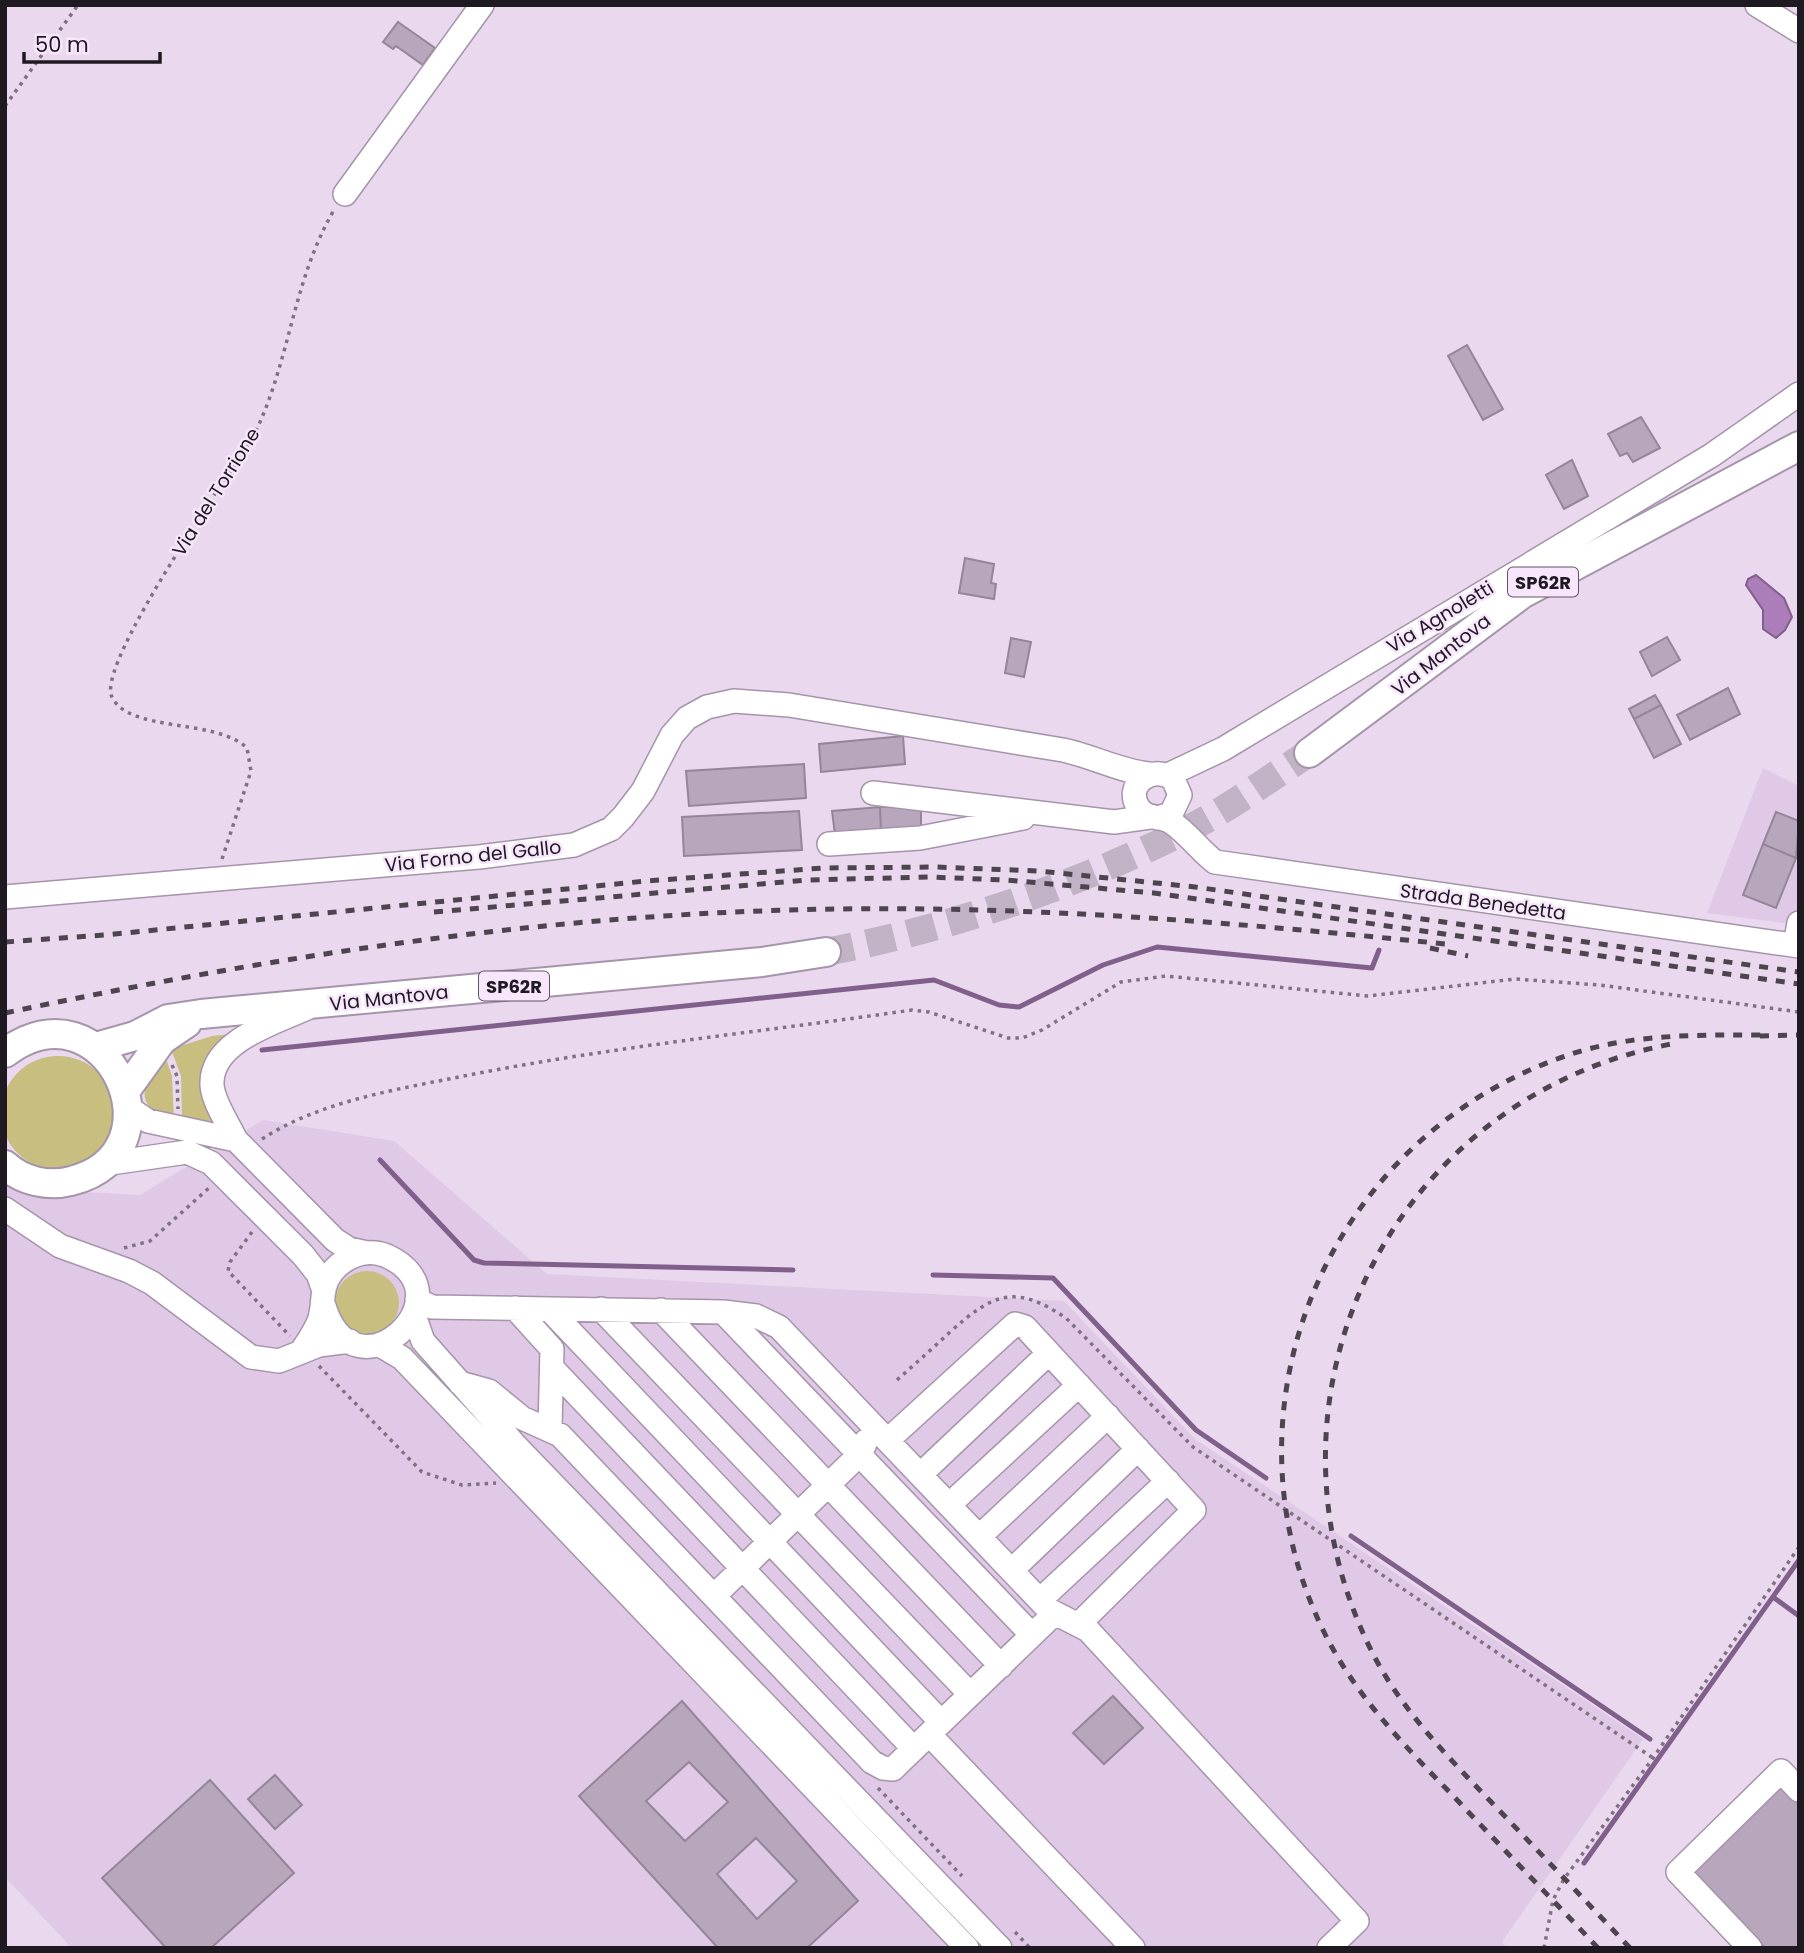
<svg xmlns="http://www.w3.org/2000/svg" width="1804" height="1953" font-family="Poppins,sans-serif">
  <rect width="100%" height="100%" fill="#ead8ef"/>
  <path fill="#dfc9e6" d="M 1763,768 L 1799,786 L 1799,925 L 1707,913 Z
    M 263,1120 L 394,1141 L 547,1274 L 1064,1301 L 1195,1439 L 1643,1739 L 1502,1942 L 1507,1948 L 72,1948 L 5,1877 L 5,1188 L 140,1195 Z"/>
  <path fill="#c7be80" d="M 241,1033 L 214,1060 L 230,1134 L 182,1122 L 181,1076 L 171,1049 L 212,1036 Z
    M 164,1053 L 172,1076 L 174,1121 C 129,1105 144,1083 164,1053 Z
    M1 1113a57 57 0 1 1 114 0a57 57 0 1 1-114 0Z
    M335 1303a32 32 0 1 1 64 0a32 32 0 1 1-64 0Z"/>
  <path fill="#ab7db9" stroke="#815f8b" stroke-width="2" d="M 1756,575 L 1784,598 L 1792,617 L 1785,630 L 1776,638 L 1763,629 L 1763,610 L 1746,585 L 1748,579 Z"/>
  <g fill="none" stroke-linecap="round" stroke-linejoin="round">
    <path stroke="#815f8b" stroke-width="5" d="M 262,1050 L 934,980 L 999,1005 L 1019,1007 L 1103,965 L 1157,947 L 1372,968 L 1379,950
      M 380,1160 L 474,1260 L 484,1263 L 793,1270
      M 933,1275 L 1053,1278 L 1196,1430 L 1266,1478
      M 1351,1536 L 1650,1739
      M 1773,1597 L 1799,1616
      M 1584,1863 L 1799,1560"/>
  </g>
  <path fill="#b7a6bc" stroke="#958599" stroke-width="2" fill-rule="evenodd" d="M 398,22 L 435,48 L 423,65 L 396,46 L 393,49 L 383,42 Z
    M 1467,345 L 1503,409 L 1483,420 L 1448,356 Z
    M 1641,417 L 1660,448 L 1633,462 L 1627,453 L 1620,456 L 1608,434 Z
    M 1572,460 L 1588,496 L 1564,509 L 1546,475 Z
    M 965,558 L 994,564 L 991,583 L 996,584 L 994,599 L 959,593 Z
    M 1667,637 L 1680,660 L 1652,676 L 1640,652 Z
    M 1011,638 L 1031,642 L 1024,677 L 1005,673 Z
    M 1728,688 L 1740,714 L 1690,740 L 1677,715 Z
    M 1655,695 L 1661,705 L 1634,719 L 1629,709 Z
    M 1661,705 L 1681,744 L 1654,758 L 1634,719 Z
    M 903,736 L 905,764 L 821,772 L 819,744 Z
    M 804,764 L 806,798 L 689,806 L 686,771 Z
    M 921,806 L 921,831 L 881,833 L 880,807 Z
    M 880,807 L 881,833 L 835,835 L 832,811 Z
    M 799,811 L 802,850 L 684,856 L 682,817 Z
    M 1776,812 L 1799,821 L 1796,858 L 1763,844 Z
    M 1763,844 L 1796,858 L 1776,908 L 1743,895 Z
    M 1113,1696 L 1143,1728 L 1104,1764 L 1073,1733 Z
    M 682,1701 L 858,1901 L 807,1948 L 718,1948 L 579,1796 ZM 689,1762 L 728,1802 L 685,1841 L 646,1801 ZM 756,1838 L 797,1881 L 757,1919 L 717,1874 Z
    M 275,1775 L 302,1805 L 275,1829 L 248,1799 Z
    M 210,1780 L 294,1873 L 211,1948 L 166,1948 L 102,1878 Z
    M 1782,1783 L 1799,1801 L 1799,1948 L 1765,1948 L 1690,1870 Z"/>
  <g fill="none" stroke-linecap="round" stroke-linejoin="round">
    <path stroke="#c1b2c6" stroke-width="28" stroke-dasharray="28 14" stroke-linecap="butt" d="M 826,952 C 948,929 1082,884 1192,827 C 1233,806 1271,777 1309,753"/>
    <g stroke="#a594aa" stroke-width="26">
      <path id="minor" d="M 1757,5 L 1799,31
        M 345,194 L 482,5
        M 1168,775 L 1223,749 L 1712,455 L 1799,394
        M 873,793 L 1114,822 L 1150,817
        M 1157,818 L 1171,814 L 1180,795 L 1173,779 C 1153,764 1124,784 1138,807 C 1146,820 1160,815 1171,822 C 1188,833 1199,850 1215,862 L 1799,946
        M 829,844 L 920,838 L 1023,818
        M 5,897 L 479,857 L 574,845 L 611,829 L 623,817 L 643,791 L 672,735 L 687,718 L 707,707 L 734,701 L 789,705 L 1063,750 C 1092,756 1119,771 1149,774
        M 1795,945 L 1799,923
        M 129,1108 L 148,1121 L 236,1140 L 335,1240 L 349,1249 L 367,1253
        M 236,1140 C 229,1125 213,1102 212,1085 C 210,1041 275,1023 307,1008
        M 104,1164 L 187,1152 L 211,1163 L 303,1255 L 318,1274 L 324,1291
        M 5,1209 L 60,1246 L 129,1271 L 152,1283 L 251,1357 L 279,1361 L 319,1345 L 350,1341
        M 417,1300 L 432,1307 L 723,1312 L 756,1316 L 779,1327 L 1049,1610 L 1088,1630 L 1357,1921 L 1329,1948
        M 515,1308 L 552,1349 L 550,1428
        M 549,1309 L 941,1722
        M 601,1309 L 970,1694
        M 661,1310 L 1001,1666
        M 723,1312 L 1032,1635
        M 414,1315 L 423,1341 L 516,1446 L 1000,1948
        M 380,1345 L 402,1358 L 967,1948
        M 303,1349 C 309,1340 315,1331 319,1321 C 323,1310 322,1300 324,1289 C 330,1263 361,1245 387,1256 C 473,1296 354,1405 324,1306
        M 553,1369 L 914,1749
        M 460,1383 L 489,1391 L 522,1418 L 560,1435 L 872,1762 L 883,1768 L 893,1769 L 899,1763 L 1054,1614
        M 889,1439 L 1015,1324 L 1025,1327 L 1194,1510 L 1080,1623
        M 922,1473 L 1049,1353
        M 950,1504 L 1079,1385
        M 980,1536 L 1108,1416
        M 1012,1570 L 1138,1449
        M 715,1595 L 861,1453 L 866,1441
        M 1040,1600 L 1168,1481
        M 929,1734 L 1133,1948
        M 1750,1948 L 1678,1872 L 1781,1771 L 1799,1790"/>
    </g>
    <g stroke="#a594aa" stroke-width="32">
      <path id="major" d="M 1309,753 L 1522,594 L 1799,446
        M 96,1047 L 135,1036 L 168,1019 L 201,1014 L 762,962 L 826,952
        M 5,1053 C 105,977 187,1152 71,1181 C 48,1187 22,1181 5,1165
        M 126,1090 L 162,1040 L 187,1023"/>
    </g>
    <path stroke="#7e7281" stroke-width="3.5" stroke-dasharray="3.5 5" stroke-linecap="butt" d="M 5,106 L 78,5
      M 222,859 L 251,771 L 247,748 C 216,718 129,733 112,697 C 98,671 189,535 207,506 C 226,476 250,448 263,415 C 291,347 296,275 334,210
      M 172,1065 L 177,1076 L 178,1109
      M 262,1139 C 319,1102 393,1090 459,1077 C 608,1047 761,1032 912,1010 L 929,1012 L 1008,1038 L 1022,1038 L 1042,1030 L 1121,982 L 1166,976 L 1368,996 L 1515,979 L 1600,985 L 1799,1012
      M 252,1232 L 230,1262 L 228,1271 L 290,1336
      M 124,1248 L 150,1241 L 210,1187
      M 319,1366 L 422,1472 L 462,1485 L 496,1483
      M 897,1380 C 915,1364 933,1348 950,1332 C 993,1294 1014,1283 1066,1318 L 1193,1447 L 1653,1758
      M 878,1788 L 962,1876
      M 1015,1932 L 1030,1948
      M 1544,1948 L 1553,1900 L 1564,1879 L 1653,1758 L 1799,1547"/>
    <use href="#minor" stroke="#fff" stroke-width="23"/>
    <use href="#major" stroke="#fff" stroke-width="28"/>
    <path stroke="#4d4450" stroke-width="5" stroke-dasharray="9 9" stroke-linecap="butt" d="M 434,912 L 808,880 L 928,877 L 1006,880 L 1154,893 L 1799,984
      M 5,942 L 105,935 L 646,881 L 823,868 L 935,867 L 1039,871 L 1195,887 L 1799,972
      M 1430,948 L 1468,956
      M 5,1013 C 279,955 554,913 835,909 C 1040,906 1242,923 1445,944
      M 1760,1036 L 1799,1035
      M 1598,1948 C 1552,1899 1505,1851 1459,1802 C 1408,1749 1356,1698 1323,1630 C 1215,1408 1327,1143 1557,1059 C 1626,1033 1696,1035 1768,1035
      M 1630,1948 C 1585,1900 1540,1853 1494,1805 C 1449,1758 1402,1711 1372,1652 C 1243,1395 1394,1093 1677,1043"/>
  </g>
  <g text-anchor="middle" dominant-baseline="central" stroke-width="5" stroke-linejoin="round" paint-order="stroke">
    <g fill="#f7e6fc" stroke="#605663" stroke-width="2">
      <rect x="1508" y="567.5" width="70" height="29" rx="5"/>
      <rect x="479" y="971.5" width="70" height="29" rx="5"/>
    </g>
    <g font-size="18" font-weight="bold" fill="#1f1921">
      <text x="1543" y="582">SP62R</text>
      <text x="514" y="986">SP62R</text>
    </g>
    <g font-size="19" fill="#1f1921" stroke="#f7e6fc">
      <text transform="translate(216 492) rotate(-58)">Via del Torrione</text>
      <text transform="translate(1440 617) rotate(-31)">Via Agnoletti</text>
      <text transform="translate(1441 655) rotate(-38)">Via Mantova</text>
      <text transform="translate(473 856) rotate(-6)">Via Forno del Gallo</text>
      <text transform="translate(1483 902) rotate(8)">Strada Benedetta</text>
      <text transform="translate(389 998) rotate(-6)">Via Mantova</text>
    </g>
  </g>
  <rect width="1804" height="1953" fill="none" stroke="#1f1921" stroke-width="14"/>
  <path d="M24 52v10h136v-10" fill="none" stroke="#1f1921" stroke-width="3.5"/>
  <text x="35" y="52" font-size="21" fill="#1f1921" stroke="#f7e6fc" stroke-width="5" paint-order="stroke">50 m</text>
</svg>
